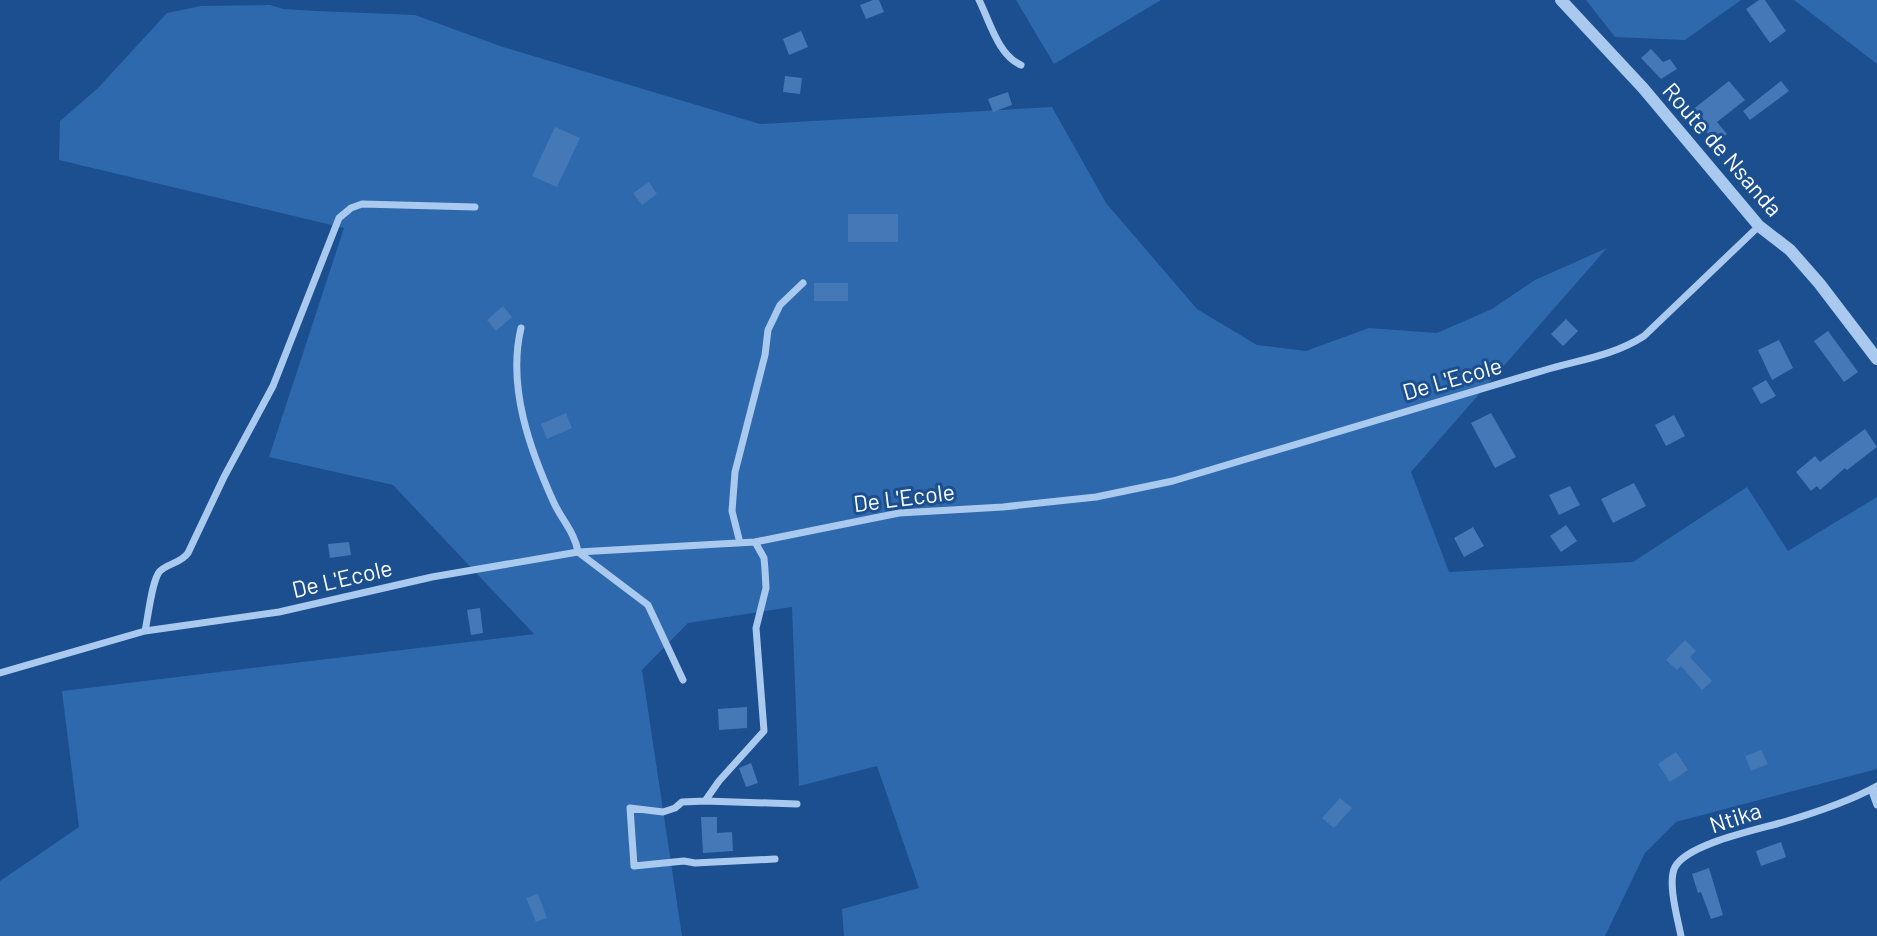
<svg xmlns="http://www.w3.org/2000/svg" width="1877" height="936" font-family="Barlow,sans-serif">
  <rect width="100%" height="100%" fill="#1b4f8f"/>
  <path fill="#2e69ad" d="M 1016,0 L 1161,0 L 1054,64 Z
    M 1586,0 L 1741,0 L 1685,40 L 1615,37 Z
    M 1794,0 L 1877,0 L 1877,64 Z
    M 270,5 L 283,9 L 316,11 L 415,15 L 503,47 L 760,124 L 1052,107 L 1106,203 L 1197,309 L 1257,345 L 1306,351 L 1369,328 L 1437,333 L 1492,309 L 1535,280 L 1607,248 L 1411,472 L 1449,572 L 1633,562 L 1747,487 L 1788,551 L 1877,497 L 1877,769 L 1676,822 L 1645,853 L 1605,936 L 844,936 L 842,909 L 919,888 L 877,766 L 799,786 L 792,607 L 688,623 L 642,670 L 682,936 L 0,936 L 0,881 L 79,827 L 62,691 L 534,634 L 393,485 L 269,457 L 344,228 L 59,160 L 60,121 L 98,88 L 167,13 L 201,6 Z"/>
  <path fill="#4478b7" d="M 873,0 L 879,0 L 884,12 L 866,19 L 860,5 Z
    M 1759,0 L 1765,0 L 1786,31 L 1770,43 L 1746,9 Z
    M 801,31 L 808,47 L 789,55 L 783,39 Z
    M 1651,49 L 1663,62 L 1670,59 L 1677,69 L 1661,79 L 1641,58 Z
    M 785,76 L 802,78 L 800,94 L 783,92 Z
    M 1729,81 L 1745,100 L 1717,122 L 1727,134 L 1715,143 L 1691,111 Z
    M 1781,81 L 1789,91 L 1750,120 L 1743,111 Z
    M 1008,92 L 1012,105 L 993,112 L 988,99 Z
    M 555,127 L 580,138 L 557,187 L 532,176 Z
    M 649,182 L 657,194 L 642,205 L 633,193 Z
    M 848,214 L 898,214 L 898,242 L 848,242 Z
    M 814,283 L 848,283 L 848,301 L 814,301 Z
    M 503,306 L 512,317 L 496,331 L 487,320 Z
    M 1566,319 L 1578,331 L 1563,346 L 1551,334 Z
    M 1828,331 L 1858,372 L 1844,382 L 1814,341 Z
    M 1779,340 L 1793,368 L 1772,380 L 1758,350 Z
    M 1766,380 L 1776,396 L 1761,404 L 1752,388 Z
    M 566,413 L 572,428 L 547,439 L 541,424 Z
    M 1491,413 L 1516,457 L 1495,468 L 1471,423 Z
    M 1674,415 L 1685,436 L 1666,446 L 1655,425 Z
    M 1865,429 L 1877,447 L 1847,470 L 1845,468 L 1820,490 L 1817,486 L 1811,491 L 1796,472 L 1815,456 L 1820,462 Z
    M 1634,483 L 1646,506 L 1613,523 L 1601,499 Z
    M 1570,486 L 1580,505 L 1559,515 L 1549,495 Z
    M 1566,525 L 1577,541 L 1561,552 L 1550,536 Z
    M 1473,527 L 1484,546 L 1464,557 L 1454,538 Z
    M 349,542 L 351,555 L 330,558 L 328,544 Z
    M 480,608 L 483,633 L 471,635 L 467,610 Z
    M 1685,640 L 1696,651 L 1690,657 L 1712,681 L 1702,690 L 1681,666 L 1677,670 L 1666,660 Z
    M 747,707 L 747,728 L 719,730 L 718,709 Z
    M 1761,750 L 1768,764 L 1751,771 L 1745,756 Z
    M 1676,752 L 1688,770 L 1670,782 L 1658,764 Z
    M 751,763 L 758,783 L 746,787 L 739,768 Z
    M 1340,798 L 1352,808 L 1334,828 L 1322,818 Z
    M 701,817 L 717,817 L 717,833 L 732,832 L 733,851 L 703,853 Z
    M 1781,842 L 1786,857 L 1761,866 L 1756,851 Z
    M 1709,868 L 1723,915 L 1711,919 L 1701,892 L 1698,893 L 1692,874 Z
    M 538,894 L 547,918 L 536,922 L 526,898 Z"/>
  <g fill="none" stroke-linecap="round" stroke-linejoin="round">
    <path stroke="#a9c9ee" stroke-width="7" d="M 979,0 C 990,22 998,55 1021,65
      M 521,328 C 507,387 530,450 554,503 C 562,520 575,533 578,552 L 648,605 L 683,680
      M 740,543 L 732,511 L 735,472 L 765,355 L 768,330 L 780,305 L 803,283
      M 145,631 C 148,618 152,579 160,571 C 169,563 181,563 188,553 L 224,477 L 273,386 L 339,218 L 351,208 L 362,204 L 475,207
      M 0,673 L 145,631 L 279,612 L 432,577 L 578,552 L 755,542 L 899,513 L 1003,507 L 1096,497 L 1173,481 L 1545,370 C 1579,360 1613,356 1644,336 L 1759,226
      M 1877,790 L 1873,794 L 1877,805
      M 705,801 L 719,781 L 764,731 L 756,628 L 766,588 L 765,570 L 764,558 L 755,542
      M 775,859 L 695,863 L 684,861 L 634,866 L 630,808 L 663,812 L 675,808 L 682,802 L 705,801 L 797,804
      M 1681,936 C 1678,920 1667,882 1675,867 C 1688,843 1761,829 1787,821 C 1817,812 1850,801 1877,786"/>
    <path stroke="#a9c9ee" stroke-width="12" d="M 1561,0 L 1643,88 L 1759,226 L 1790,250 L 1819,283 L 1877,359"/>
  </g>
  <g text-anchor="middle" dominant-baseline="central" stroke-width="6" stroke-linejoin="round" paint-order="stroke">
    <g font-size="23" fill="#fff" stroke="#1b4f8f">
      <text transform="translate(1723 149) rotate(49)">Route de Nsanda</text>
      <text transform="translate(1452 378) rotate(-16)">De L'Ecole</text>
      <text transform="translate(904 497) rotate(-7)">De L'Ecole</text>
      <text transform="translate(342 578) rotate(-13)">De L'Ecole</text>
      <text transform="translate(1735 817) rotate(-18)">Ntika</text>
    </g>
  </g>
</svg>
